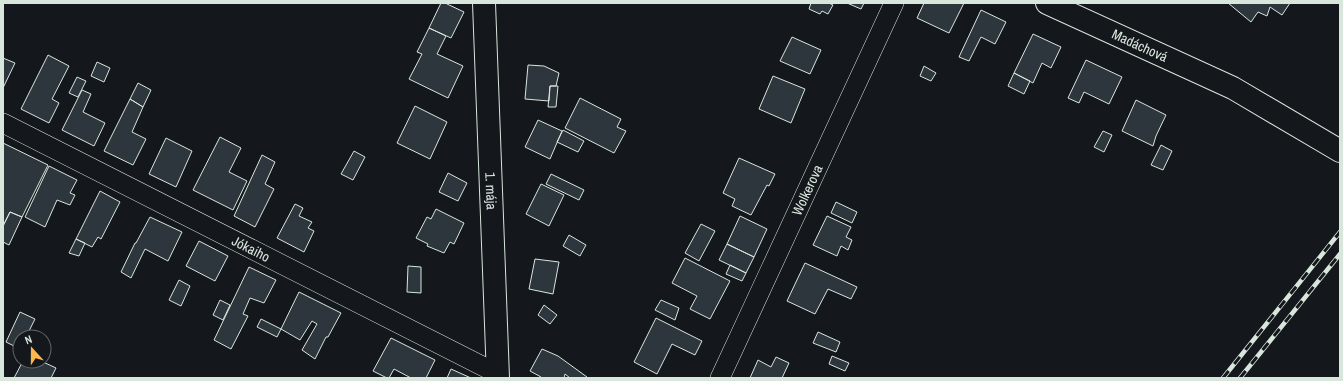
<svg xmlns="http://www.w3.org/2000/svg" width="1343" height="381" font-family="'Archivo Narrow',sans-serif">
  <rect width="100%" height="100%" fill="#14181c"/>
  <path fill="#2c363c" stroke="#d8e6dc" d="M 441,3 L 445,3 L 464,12 L 451,38 L 429,28 Z
    M 811,3 L 829,3 L 833,5 L 828,14 L 822,11 L 820,14 L 809,9 Z
    M 847,3 L 864,3 L 861,9 Z
    M 924,3 L 964,3 L 949,33 L 917,18 Z
    M 1228,3 L 1290,3 L 1282,15 L 1270,7 L 1267,16 L 1258,12 L 1251,22 Z
    M 981,10 L 1006,22 L 995,44 L 981,37 L 969,61 L 959,57 Z
    M 429,28 L 446,36 L 437,54 L 463,66 L 448,98 L 409,79 L 422,54 L 417,52 Z
    M 1033,34 L 1061,47 L 1051,68 L 1042,63 L 1033,83 L 1014,73 Z
    M 792,37 L 821,50 L 810,74 L 780,61 Z
    M 48,55 L 69,66 L 52,99 L 59,103 L 49,123 L 21,109 Z
    M 3,58 L 15,63 L 3,88 Z
    M 1086,60 L 1122,77 L 1109,104 L 1084,92 L 1079,103 L 1068,98 Z
    M 97,62 L 110,68 L 104,82 L 91,76 Z
    M 528,65 L 544,66 L 559,73 L 556,86 L 550,86 L 549,101 L 525,99 Z
    M 924,66 L 936,73 L 931,81 L 920,76 Z
    M 1014,73 L 1030,81 L 1024,94 L 1008,86 Z
    M 773,76 L 805,89 L 791,123 L 759,109 Z
    M 77,77 L 86,81 L 78,97 L 69,93 Z
    M 138,83 L 151,90 L 143,107 L 130,99 Z
    M 550,86 L 558,86 L 556,107 L 548,107 Z
    M 82,90 L 91,94 L 83,112 L 105,123 L 94,146 L 62,130 Z
    M 580,98 L 621,119 L 617,127 L 626,131 L 614,153 L 565,128 Z
    M 130,99 L 143,107 L 132,132 L 146,139 L 133,165 L 104,151 Z
    M 1136,100 L 1166,115 L 1156,136 L 1153,146 L 1122,131 Z
    M 415,106 L 447,122 L 430,159 L 397,143 Z
    M 538,120 L 562,131 L 550,159 L 525,147 Z
    M 563,130 L 584,141 L 578,152 L 557,142 Z
    M 1103,131 L 1112,135 L 1104,152 L 1094,147 Z
    M 220,137 L 241,148 L 229,172 L 247,181 L 233,210 L 193,190 Z
    M 166,138 L 192,151 L 176,187 L 149,174 Z
    M 3,143 L 48,165 L 22,217 L 10,212 L 3,226 Z
    M 1161,145 L 1172,151 L 1163,170 L 1151,165 Z
    M 354,151 L 365,157 L 353,180 L 341,174 Z
    M 262,155 L 275,162 L 265,184 L 274,189 L 255,227 L 234,216 Z
    M 739,158 L 775,174 L 769,186 L 767,185 L 751,215 L 732,206 L 735,199 L 723,193 Z
    M 49,166 L 77,180 L 70,193 L 75,195 L 70,205 L 57,200 L 45,227 L 25,217 Z
    M 448,173 L 467,183 L 458,201 L 439,192 Z
    M 551,174 L 584,190 L 579,200 L 546,184 Z
    M 541,184 L 564,195 L 549,226 L 526,214 Z
    M 100,191 L 120,202 L 101,239 L 98,237 L 92,247 L 76,239 Z
    M 836,202 L 857,212 L 852,223 L 831,213 Z
    M 295,204 L 303,208 L 299,216 L 312,222 L 308,228 L 314,231 L 304,252 L 277,238 Z
    M 436,209 L 464,223 L 454,244 L 450,242 L 444,253 L 427,246 L 428,244 L 416,238 L 427,217 L 431,219 Z
    M 10,212 L 22,217 L 9,245 L 3,242 L 3,226 Z
    M 740,216 L 767,229 L 754,257 L 727,244 Z
    M 827,216 L 851,227 L 846,237 L 852,240 L 848,250 L 841,246 L 837,256 L 813,245 Z
    M 150,217 L 182,232 L 168,261 L 145,249 L 131,278 L 121,272 L 135,243 L 136,243 Z
    M 701,224 L 715,231 L 699,261 L 685,253 Z
    M 569,235 L 586,245 L 580,256 L 563,246 Z
    M 76,239 L 85,243 L 79,256 L 69,253 Z
    M 199,241 L 228,256 L 215,281 L 186,266 Z
    M 727,244 L 754,257 L 746,273 L 719,260 Z
    M 685,258 L 730,281 L 710,319 L 690,309 L 697,296 L 672,283 Z
    M 535,259 L 559,262 L 553,294 L 529,289 Z
    M 805,263 L 857,287 L 851,299 L 828,289 L 815,314 L 787,301 Z
    M 730,265 L 746,273 L 742,281 L 726,274 Z
    M 408,266 L 421,267 L 421,293 L 407,292 Z
    M 249,267 L 276,280 L 264,303 L 250,298 L 243,314 L 248,316 L 231,349 L 214,340 Z
    M 179,280 L 190,286 L 181,306 L 169,300 Z
    M 299,292 L 341,313 L 328,337 L 326,337 L 315,359 L 302,350 L 317,324 L 312,321 L 300,340 L 281,329 Z
    M 220,300 L 230,305 L 223,320 L 213,315 Z
    M 661,300 L 679,308 L 675,320 L 655,310 Z
    M 544,305 L 557,315 L 550,324 L 538,315 Z
    M 20,312 L 35,319 L 26,337 L 20,337 L 20,349 L 6,342 Z
    M 656,318 L 702,341 L 695,355 L 672,344 L 657,374 L 634,362 Z
    M 261,319 L 281,329 L 277,337 L 257,327 Z
    M 818,332 L 840,342 L 836,352 L 813,343 Z
    M 391,338 L 435,360 L 426,378 L 411,378 L 394,369 L 389,378 L 387,378 L 373,371 Z
    M 542,349 L 558,356 L 587,377 L 586,378 L 570,378 L 565,374 L 564,378 L 541,378 L 541,377 L 530,371 Z
    M 832,356 L 849,363 L 845,371 L 829,364 Z
    M 776,357 L 789,363 L 782,378 L 750,378 L 758,360 L 771,367 Z
    M 23,361 L 41,361 L 56,368 L 51,378 L 14,378 Z
    M 451,369 L 471,378 L 447,378 Z"/>
  <g fill="none" stroke-linecap="round" stroke-linejoin="round">
    <g stroke="#d8e6dc" stroke-width="20">
      <g id="street">
        <path id="s1" d="M 3,123 L 498,374"/>
        <path id="s2" d="M 720,378 L 894,3"/>
      </g>
    </g>
    <g stroke="#d8e6dc" stroke-width="24">
      <g id="secondary">
        <path id="s3" d="M 484,3 L 498,378"/>
      </g>
    </g>
    <g stroke="#d8e6dc" stroke-width="24">
      <g id="primary">
        <path id="s4" d="M 1047,3 L 1233,88 L 1340,151"/>
      </g>
    </g>
    <use href="#street" stroke="#14181c" stroke-width="19"/>
    <use href="#secondary" stroke="#14181c" stroke-width="22"/>
    <use href="#primary" stroke="#14181c" stroke-width="22"/>
    <g stroke="#d8e6dc" stroke-width="4.5">
      <path id="rail" d="M 1223,378 L 1340,232
        M 1240,378 L 1340,254"/>
    </g>
    <use href="#rail" stroke="#14181c" stroke-width="3" stroke-dasharray="9" stroke-linecap="butt"/>
  </g>
  <g text-anchor="middle" dominant-baseline="central" stroke-width="3" stroke-linejoin="round" paint-order="stroke">
    <g font-size="14" fill="#d8e6dc" stroke="#14181c">
      <text stroke="none"><textPath href="#s4" startOffset="102">Madáchová</textPath></text>
      <text stroke="none"><textPath href="#s3" startOffset="188">1. mája</textPath></text>
      <text stroke="none"><textPath href="#s2" startOffset="207">Wolkerova</textPath></text>
      <text stroke="none"><textPath href="#s1" startOffset="278">Jókaiho</textPath></text>
    </g>
  </g>
  <rect width="1343" height="381" fill="none" stroke="#d8e6dc" stroke-width="8"/>
  <g transform="translate(32 349) rotate(339)"><circle r="19" fill="#14181c" stroke="#626a69"/>
  <path d="M0-3L7 15L0 10L-7 15Z" fill="#ffb74d"/>
  <text y="-6" font-size="11" font-weight="bold" text-anchor="middle" fill="#d8e6dc">N</text>
  </g>
</svg>
